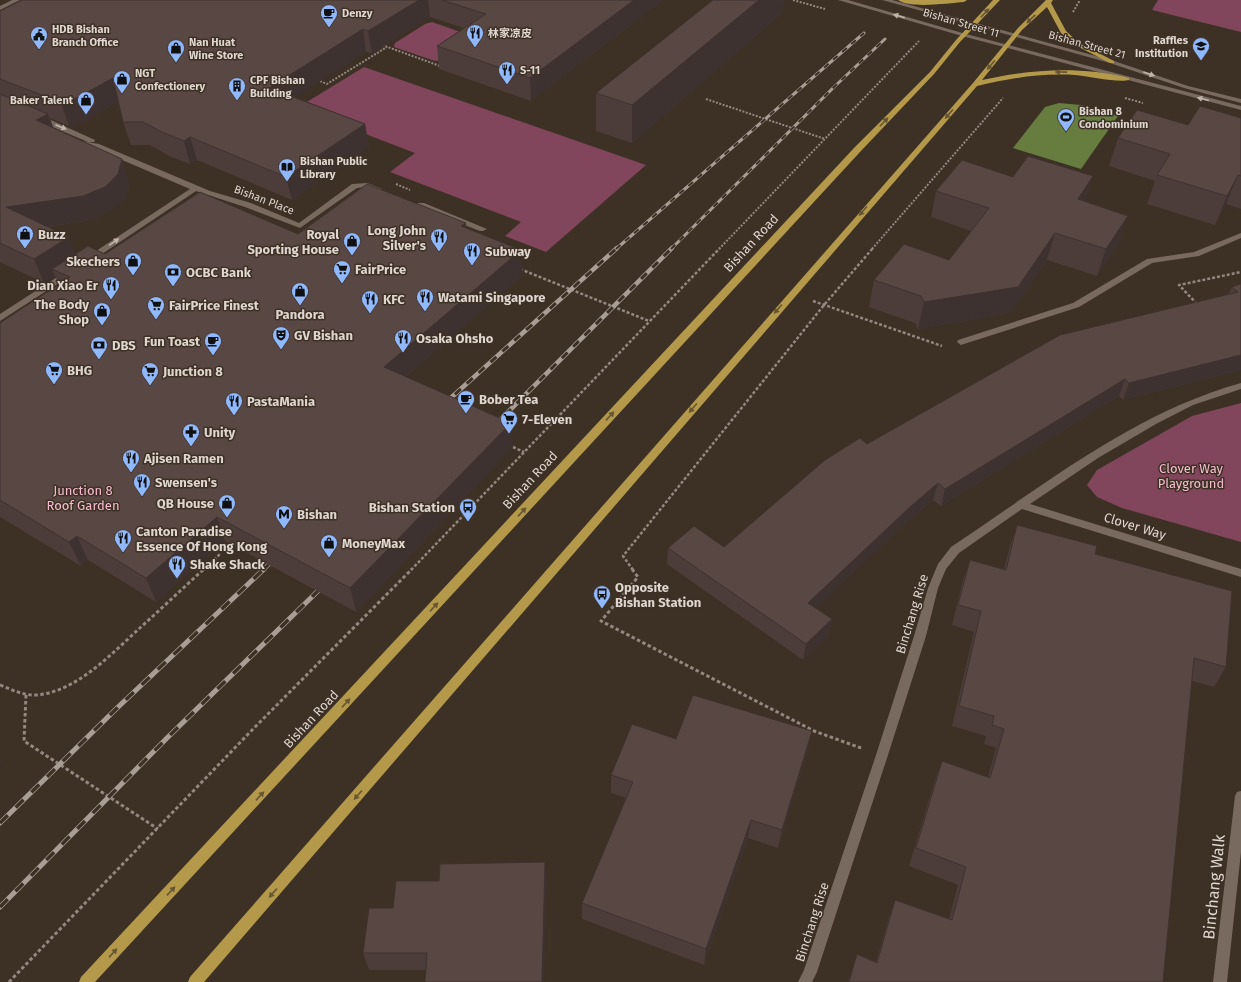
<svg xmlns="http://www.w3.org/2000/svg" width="1241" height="982" font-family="'Fira Sans','Noto Sans SC',sans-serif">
  <rect width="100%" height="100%" fill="#3d3025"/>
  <path fill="#81465c" d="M 1158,0 L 1241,0 L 1241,32 L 1152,10 Z
    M 432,22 L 472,36 L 442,60 L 435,61 L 394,47 L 395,43 L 425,24 Z
    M 364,67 L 646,165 L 546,252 L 505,236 L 521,222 L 390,172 L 415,153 L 297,108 Z
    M 1241,403 L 1241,542 L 1122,508 L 1097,497 L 1087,485 L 1097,470 L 1192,416 Z"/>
  <path fill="#667d3f" d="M 1059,103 L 1081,105 L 1118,116 L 1081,169 L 1013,148 L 1045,107 Z"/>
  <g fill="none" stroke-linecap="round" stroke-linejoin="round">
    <path stroke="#938880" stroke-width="2" stroke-dasharray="2 1.5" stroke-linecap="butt" d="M 793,0 L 825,9
      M 1073,12 L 1080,0
      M 382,45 L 440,66
      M 320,81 L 327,84 L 387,47
      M 1125,98 L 1143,103
      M 706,99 L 825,139
      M 396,184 L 410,190
      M 719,249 L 919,41
      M 872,249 L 1003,98"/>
    <path stroke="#938880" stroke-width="2.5" stroke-dasharray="3 2" stroke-linecap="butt" d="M 520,269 L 649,321
      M 813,301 L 942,346
      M 1197,304 L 1179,285 L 1241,272
      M 513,447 L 524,452
      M 203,570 L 220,554
      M 411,570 L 720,248
      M 633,570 L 623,556 L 824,305 L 873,248"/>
    <path stroke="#938880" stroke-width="3" stroke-dasharray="3.5 2.5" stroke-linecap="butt" d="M 632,569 L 638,577 L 601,621 L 814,731 L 861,748
      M 0,685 C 13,690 24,696 38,695 C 79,690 112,653 141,627 C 162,608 183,588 204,569
      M 26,695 L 24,741 L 158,829
      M 9,982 L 254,728 L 412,569"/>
    <path fill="#786a5e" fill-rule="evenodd" d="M 1241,233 L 1241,238 L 1199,256 L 1152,263 L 1079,307 L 964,344 L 961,345 L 957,342 L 958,340 L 1073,303 L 1147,259 L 1194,252 Z"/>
    <path fill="#786a5e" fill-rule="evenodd" d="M 36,116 L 42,116 L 95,140 L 94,142 L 88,142 L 36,120 Z
      M 76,140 L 99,144 L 210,191 L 251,203 L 299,223 L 352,184 L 367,183 L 382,189 L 378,191 L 366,187 L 357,188 L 300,228 L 245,207 L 196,191 L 90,262 L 87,261 L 86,259 L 87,257 L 190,189 L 94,148 L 76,144 Z
      M 418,203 L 424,203 L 487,229 L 483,231 L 480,231 L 418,207 Z
      M 68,270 L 71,271 L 72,273 L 71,275 L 0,321 L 0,314 Z
      M 1241,383 L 1241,389 L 1193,405 L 1156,424 L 1098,458 L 1030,504 L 1241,569 L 1241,577 L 1022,509 L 959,553 L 946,569 L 938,588 L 926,636 L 888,755 L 817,972 L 812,982 L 798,982 L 804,970 L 876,755 L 914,636 L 928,588 L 938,564 L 951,547 C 1043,486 1133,413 1241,383 Z
      M 1241,791 L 1241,852 L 1227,982 L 1213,982 L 1235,796 L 1237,792 Z"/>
    <path fill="#786a5e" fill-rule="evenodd" d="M 12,0 L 20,0 L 0,10 L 0,6 Z
      M 838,0 L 848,0 L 966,34 L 1241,106 L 1241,110 L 962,36 Z
      M 882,0 L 892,0 L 1114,61 L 1188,86 L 1241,99 L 1241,103 L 1184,88 L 1110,63 Z"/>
    <path fill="#b39949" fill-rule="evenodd" d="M 898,0 L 967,0 L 964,2 C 949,3 910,9 898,0 Z
      M 993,0 L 1000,0 L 960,42 L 934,74 L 860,152 L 95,982 L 79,982 L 81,977 L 854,148 L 930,72 L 956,40 Z
      M 1046,0 L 1053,0 L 1051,3 L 1066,31 L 1079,43 L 1114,61 L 1114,63 L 1110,63 L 1075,45 L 1061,33 L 1047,7 L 1022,30 L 982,80 C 1030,69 1081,66 1129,78 L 1129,80 C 1118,83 1088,76 1075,75 C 1039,73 1012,78 977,86 L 204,982 L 188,982 L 190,977 L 973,83 L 1018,28 Z"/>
    <g stroke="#a89e96" stroke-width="3">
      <path id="rail-far2" d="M 616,249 L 864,33
        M 671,249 L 834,87 L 885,39"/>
    </g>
    <g stroke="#a89e96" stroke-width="4.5">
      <path id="rail-far1" d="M 443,405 L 617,248
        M 494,426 L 672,248
        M 263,570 L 270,563"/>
    </g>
    <g stroke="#a89e96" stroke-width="5">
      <path id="rail" d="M 0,823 L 115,710 L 264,569
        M 0,907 L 167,738 L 321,588"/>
    </g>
    <use href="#rail-far2" stroke="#3d3025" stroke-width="2" stroke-dasharray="6" stroke-linecap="butt"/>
    <use href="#rail-far1" stroke="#3d3025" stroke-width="3" stroke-dasharray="8" stroke-linecap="butt"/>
    <use href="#rail" stroke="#3d3025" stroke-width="3.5" stroke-dasharray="11" stroke-linecap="butt"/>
  </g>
  <path fill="#4d3d3a" d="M 22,0 L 663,0 L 531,101 L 439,69 L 437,46 L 464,28 L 430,17 L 372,53 L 366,52 L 295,97 L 365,124 L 369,147 L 292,200 L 197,160 L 190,164 L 169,156 L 150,145 L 131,145 L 123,122 L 118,102 L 70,129 L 69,126 L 50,118 L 53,128 L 122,159 L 129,183 L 126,198 L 113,210 L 91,220 L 47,227 L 69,237 L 75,254 L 105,254 L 298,234 L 466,228 L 523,274 L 406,377 L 513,447 L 356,612 L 225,541 L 156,602 L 88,560 L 81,566 L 0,517 L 0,323 L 59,284 L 55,276 L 44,283 L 0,262 L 0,11 Z
    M 713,0 L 784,0 L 782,13 L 632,143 L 596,131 L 596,93 Z
    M 1241,118 L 1241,209 L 1226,204 L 1215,225 L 1147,204 L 1155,181 L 1109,166 L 1118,138 L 1188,125 Z
    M 1093,176 L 1085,202 L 1119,242 L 1097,276 L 1047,260 L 1011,313 L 918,329 L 915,323 L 869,307 L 874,280 L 949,260 L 971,231 L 931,217 L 936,191 L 1013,177 Z
    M 1241,284 L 1241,370 L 1123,400 L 1119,396 L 941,506 L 933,500 L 906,523 L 816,608 L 832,619 L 829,635 L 803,660 L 667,564 L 668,548 L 724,547 L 867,444 L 1228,295 L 1232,287 Z
    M 1017,525 L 1095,554 L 1226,667 L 1214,687 L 1192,681 L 1163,982 L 848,982 L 857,954 L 876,962 L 889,917 L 895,900 L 949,919 L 958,885 L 909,866 L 935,780 L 942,761 L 988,777 L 996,748 L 984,744 L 986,736 L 952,726 L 974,632 L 952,625 L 963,580 L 970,560 L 1004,569 L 1010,546 Z
    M 812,731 L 808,750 L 778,848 L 748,838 L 704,965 L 582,919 L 582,903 L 626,798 L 611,793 L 611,775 L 676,739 Z
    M 547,880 L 426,970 L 369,970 L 363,953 L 393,908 Z"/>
  <path fill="#3e3230" d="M 419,0 L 428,0 L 430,17 L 372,53 L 368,31 Z
    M 634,0 L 663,0 L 531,101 L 530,78 Z
    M 759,0 L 784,0 L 782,13 L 632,143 L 632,105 Z
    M 363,29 L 366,52 L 274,111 L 269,88 Z
    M 113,78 L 120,101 L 70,129 L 62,106 Z
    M 48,114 L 57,137 L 36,120 Z
    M 365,124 L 369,147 L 292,200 L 286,177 Z
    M 190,137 L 197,160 L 190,164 L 184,141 Z
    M 122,159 L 129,183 L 126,198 L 113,210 L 91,220 L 16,231 L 6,207 Z
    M 1238,175 L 1226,204 L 1215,225 L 1227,196 Z
    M 1093,176 L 1085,203 L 1078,199 Z
    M 1128,216 L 1119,242 L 1097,276 L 1106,249 Z
    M 466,223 L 468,247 L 461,226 Z
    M 1055,233 L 1047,260 L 1011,313 L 918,329 L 924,302 Z
    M 69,237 L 78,261 L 52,269 L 55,276 L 44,283 L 34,259 Z
    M 521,250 L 523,274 L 389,392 L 384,367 Z
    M 1241,355 L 1241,370 L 1123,400 L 1129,383 Z
    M 1125,379 L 1119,396 L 941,506 L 945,489 Z
    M 511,423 L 513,447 L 356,612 L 350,588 Z
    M 938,483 L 933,500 L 906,523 L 805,619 L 808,603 L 910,507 Z
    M 217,517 L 225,541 L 156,602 L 146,578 Z
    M 77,536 L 88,560 L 81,566 L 69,542 Z
    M 832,619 L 829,635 L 803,660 L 806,644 Z
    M 812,731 L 808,750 L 778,848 L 782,830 Z
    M 0,759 L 3,763 L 0,766 Z
    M 751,820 L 748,838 L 704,965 L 706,949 Z
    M 545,862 L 547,880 L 544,982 L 542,982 Z"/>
  <path fill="#594744" stroke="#3e3230" d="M 22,0 L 419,0 L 368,31 L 363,29 L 269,88 L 365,124 L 286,177 L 190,137 L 184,141 L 162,132 L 143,122 L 123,122 L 113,78 L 62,106 L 60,102 L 0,79 L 0,11 Z
    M 442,0 L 634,0 L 530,78 L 437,46 L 486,14 Z
    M 713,0 L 759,0 L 632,105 L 596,93 Z
    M 0,94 L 48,114 L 36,120 L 122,159 L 118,174 L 105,187 L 83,196 L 6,207 L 69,237 L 34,259 L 0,243 Z
    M 1200,106 L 1241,118 L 1241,176 L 1238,175 L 1227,196 L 1157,175 L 1170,154 L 1118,138 L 1137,110 L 1188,125 Z
    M 1028,156 L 1093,176 L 1078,199 L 1128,216 L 1106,249 L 1055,233 L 1018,287 L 924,302 L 921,296 L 874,280 L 904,244 L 949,260 L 989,208 L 936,191 L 962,160 L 1013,177 Z
    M 367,184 L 466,223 L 461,226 L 521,250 L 384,367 L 511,423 L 350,588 L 217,517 L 146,578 L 77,536 L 69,542 L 0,500 L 0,323 L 70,277 L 52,269 L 88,246 L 105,254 L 200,192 L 298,234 Z
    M 1241,284 L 1241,355 L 1129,383 L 1125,379 L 945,489 L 938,483 L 910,507 L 808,603 L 832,619 L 806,644 L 668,548 L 694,526 L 724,547 L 825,460 L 860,438 L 867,444 L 1060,335 L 1238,292 L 1232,287 Z
    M 1017,525 L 1097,546 L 1095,554 L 1232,591 L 1226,667 L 1194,658 L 1163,982 L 849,982 L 857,954 L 877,963 L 895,900 L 952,920 L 966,867 L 916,848 L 942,761 L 990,778 L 1004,729 L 992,725 L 994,716 L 959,706 L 981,611 L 958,605 L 970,560 L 1006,570 Z
    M 693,695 L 812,731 L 782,830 L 751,820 L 706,949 L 582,903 L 633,782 L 611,775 L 632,724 L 676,739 Z
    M 545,862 L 542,982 L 425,982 L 427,953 L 363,953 L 369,908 L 393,908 L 396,881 L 439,881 L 440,864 Z"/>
  <defs><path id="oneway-solid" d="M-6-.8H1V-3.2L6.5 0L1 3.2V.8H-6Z"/></defs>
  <g fill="#665532">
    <use href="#oneway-solid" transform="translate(985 13) rotate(-46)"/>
    <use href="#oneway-solid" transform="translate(1031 19) rotate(136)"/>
    <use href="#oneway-solid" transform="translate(991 65) rotate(130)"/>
    <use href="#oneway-solid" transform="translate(1061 72) rotate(-179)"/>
    <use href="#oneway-solid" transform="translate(949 114) rotate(131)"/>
    <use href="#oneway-solid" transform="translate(884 122) rotate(-46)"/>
    <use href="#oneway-solid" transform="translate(863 211) rotate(131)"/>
    <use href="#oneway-solid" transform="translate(778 309) rotate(131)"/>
    <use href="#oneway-solid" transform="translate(693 408) rotate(131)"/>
    <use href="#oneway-solid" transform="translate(610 416) rotate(-47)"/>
    <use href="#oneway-solid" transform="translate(522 512) rotate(-47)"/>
    <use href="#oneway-solid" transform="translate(434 607) rotate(-47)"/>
    <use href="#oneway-solid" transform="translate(346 703) rotate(-47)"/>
    <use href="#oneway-solid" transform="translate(358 795) rotate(131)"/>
    <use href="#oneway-solid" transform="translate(260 796) rotate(-47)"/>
    <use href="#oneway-solid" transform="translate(171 891) rotate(-47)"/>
    <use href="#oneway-solid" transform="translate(273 893) rotate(131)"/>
    <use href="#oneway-solid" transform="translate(113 953) rotate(-47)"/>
  </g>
  <g fill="#c0b6ae">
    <use href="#oneway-solid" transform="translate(899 16) rotate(-164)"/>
    <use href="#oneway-solid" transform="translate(1149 74) rotate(19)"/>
    <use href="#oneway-solid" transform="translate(1203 99) rotate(-166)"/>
    <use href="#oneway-solid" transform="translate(61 127) rotate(23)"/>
    <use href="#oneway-solid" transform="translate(114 242) rotate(-34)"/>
  </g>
  <defs>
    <g id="cafe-pin" transform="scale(0.9)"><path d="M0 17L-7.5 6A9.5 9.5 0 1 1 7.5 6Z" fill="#8fb8fd" stroke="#3d3025"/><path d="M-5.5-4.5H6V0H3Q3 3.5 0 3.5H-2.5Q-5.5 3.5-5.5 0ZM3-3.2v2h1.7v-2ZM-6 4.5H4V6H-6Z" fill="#111"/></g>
    <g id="restaurant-pin" transform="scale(0.9)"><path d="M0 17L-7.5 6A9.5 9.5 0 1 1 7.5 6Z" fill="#8fb8fd" stroke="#3d3025"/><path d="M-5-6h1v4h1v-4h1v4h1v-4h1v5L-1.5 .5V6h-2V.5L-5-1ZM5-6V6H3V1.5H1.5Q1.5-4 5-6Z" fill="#111"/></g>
    <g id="civic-pin" transform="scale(0.9)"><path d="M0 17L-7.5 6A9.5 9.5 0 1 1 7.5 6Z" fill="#8fb8fd" stroke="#3d3025"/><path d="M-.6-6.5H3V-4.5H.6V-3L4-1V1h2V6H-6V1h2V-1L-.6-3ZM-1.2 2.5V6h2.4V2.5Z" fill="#111"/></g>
    <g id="university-pin" transform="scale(0.9)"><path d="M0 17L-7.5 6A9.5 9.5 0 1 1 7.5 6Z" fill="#8fb8fd" stroke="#3d3025"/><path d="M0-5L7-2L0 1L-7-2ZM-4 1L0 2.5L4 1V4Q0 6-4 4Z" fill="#111"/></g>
    <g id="shop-pin" transform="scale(0.9)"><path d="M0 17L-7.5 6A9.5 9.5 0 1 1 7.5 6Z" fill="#8fb8fd" stroke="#3d3025"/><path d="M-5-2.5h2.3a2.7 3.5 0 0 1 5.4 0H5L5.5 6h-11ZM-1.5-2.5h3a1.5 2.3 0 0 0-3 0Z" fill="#111"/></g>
    <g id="building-pin" transform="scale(0.9)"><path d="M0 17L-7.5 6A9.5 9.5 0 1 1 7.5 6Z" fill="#8fb8fd" stroke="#3d3025"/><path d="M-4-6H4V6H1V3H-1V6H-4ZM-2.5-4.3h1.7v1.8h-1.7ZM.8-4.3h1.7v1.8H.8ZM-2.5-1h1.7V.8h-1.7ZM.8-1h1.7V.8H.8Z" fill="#111"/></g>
    <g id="stadium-pin" transform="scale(0.9)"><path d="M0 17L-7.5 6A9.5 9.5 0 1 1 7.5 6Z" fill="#8fb8fd" stroke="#3d3025"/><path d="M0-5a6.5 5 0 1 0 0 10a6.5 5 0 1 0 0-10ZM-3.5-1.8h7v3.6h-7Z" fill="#111"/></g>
    <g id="library-pin" transform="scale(0.9)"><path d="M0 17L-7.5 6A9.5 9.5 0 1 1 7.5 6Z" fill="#8fb8fd" stroke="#3d3025"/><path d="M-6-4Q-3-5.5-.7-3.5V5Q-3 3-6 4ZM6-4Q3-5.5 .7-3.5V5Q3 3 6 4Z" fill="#111"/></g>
    <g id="supermarket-pin" transform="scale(0.9)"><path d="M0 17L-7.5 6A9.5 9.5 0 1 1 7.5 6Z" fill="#8fb8fd" stroke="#3d3025"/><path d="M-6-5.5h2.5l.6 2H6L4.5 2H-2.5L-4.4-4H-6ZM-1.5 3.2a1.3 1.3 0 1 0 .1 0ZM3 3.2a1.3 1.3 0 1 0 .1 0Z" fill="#111"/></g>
    <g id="bank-pin" transform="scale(0.9)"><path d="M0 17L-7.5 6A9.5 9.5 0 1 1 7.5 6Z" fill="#8fb8fd" stroke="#3d3025"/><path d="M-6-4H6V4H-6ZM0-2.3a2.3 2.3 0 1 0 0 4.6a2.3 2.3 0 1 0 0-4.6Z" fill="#111"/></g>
    <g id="theatre-pin" transform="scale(0.9)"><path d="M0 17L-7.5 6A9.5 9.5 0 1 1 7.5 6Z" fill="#8fb8fd" stroke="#3d3025"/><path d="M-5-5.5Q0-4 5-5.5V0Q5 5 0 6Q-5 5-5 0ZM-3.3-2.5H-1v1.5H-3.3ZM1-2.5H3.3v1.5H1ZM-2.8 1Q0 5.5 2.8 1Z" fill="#111"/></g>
    <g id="pharmacy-pin" transform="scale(0.9)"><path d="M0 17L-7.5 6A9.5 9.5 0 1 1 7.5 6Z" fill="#8fb8fd" stroke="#3d3025"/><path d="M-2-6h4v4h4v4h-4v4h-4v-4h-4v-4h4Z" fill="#111"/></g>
    <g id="bus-pin" transform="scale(0.9)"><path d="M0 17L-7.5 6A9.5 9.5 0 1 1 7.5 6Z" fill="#8fb8fd" stroke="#3d3025"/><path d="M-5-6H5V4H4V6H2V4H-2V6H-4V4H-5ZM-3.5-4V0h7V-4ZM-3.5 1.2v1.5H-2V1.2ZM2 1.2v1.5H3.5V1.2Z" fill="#111"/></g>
    <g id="metro-pin" transform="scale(0.9)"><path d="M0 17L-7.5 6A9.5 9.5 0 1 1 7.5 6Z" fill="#8fb8fd" stroke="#3d3025"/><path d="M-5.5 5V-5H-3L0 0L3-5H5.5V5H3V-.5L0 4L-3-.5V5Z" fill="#111"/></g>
  </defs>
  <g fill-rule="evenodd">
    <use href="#cafe-pin" x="329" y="13"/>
    <use href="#restaurant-pin" x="475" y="33"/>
    <use href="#civic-pin" x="39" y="35"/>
    <use href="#university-pin" x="1201" y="46"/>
    <use href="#shop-pin" x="176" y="48"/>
    <use href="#restaurant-pin" x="507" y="70"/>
    <use href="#shop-pin" x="122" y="79"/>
    <use href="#building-pin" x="237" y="86"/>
    <use href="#shop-pin" x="86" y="100"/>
    <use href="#stadium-pin" x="1066" y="117"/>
    <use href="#library-pin" x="287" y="167"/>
    <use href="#shop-pin" x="25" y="234"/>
    <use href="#restaurant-pin" x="439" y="237"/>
    <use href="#shop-pin" x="352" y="241"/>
    <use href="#restaurant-pin" x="472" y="251"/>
    <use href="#shop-pin" x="133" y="261"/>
    <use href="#supermarket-pin" x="342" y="269"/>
    <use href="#bank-pin" x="173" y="272"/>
    <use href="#restaurant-pin" x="111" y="285"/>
    <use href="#shop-pin" x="300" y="291"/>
    <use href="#restaurant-pin" x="425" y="297"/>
    <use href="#restaurant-pin" x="370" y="299"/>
    <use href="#supermarket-pin" x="156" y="305"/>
    <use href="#shop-pin" x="102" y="311"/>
    <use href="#theatre-pin" x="281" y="335"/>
    <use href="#restaurant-pin" x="403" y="338"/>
    <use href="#cafe-pin" x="213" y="341"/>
    <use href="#bank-pin" x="99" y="345"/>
    <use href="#supermarket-pin" x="54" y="370"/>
    <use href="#supermarket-pin" x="150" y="371"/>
    <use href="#cafe-pin" x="466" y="399"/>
    <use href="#restaurant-pin" x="234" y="401"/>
    <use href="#supermarket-pin" x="509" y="419"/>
    <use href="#pharmacy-pin" x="191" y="432"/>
    <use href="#restaurant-pin" x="131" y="458"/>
    <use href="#restaurant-pin" x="142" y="482"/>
    <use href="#shop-pin" x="227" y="503"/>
    <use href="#bus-pin" x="468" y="507"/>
    <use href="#metro-pin" x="284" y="514"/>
    <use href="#restaurant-pin" x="123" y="538"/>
    <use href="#shop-pin" x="329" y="543"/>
    <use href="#restaurant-pin" x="177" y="564"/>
    <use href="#bus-pin" x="602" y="594"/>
  </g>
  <g text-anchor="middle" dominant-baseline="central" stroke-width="3" stroke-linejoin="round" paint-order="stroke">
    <g font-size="11" font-weight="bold" fill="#dfd6d0" stroke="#3d3025" text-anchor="start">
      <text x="342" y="13">Denzy</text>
      <text x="52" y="29">HDB Bishan<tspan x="52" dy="13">Branch Office</tspan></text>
      <text x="488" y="33">林家凉皮</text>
      <text x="1188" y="40" text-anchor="end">Raffles<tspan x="1188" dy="13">Institution</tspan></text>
      <text x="189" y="42">Nan Huat<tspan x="189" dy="13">Wine Store</tspan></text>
      <text x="520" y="70">S-11</text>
      <text x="135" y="73">NGT<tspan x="135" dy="13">Confectionery</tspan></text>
      <text x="250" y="80">CPF Bishan<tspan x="250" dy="13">Building</tspan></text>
      <text x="73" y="100" text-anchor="end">Baker Talent</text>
      <text x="1079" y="111">Bishan 8<tspan x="1079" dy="13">Condominium</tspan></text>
      <text x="300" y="161">Bishan Public<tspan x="300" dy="13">Library</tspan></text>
    </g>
    <g font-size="11" fill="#dfd6d0" stroke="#3d3025">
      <text transform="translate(961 23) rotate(16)">Bishan Street 11</text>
      <text transform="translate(1087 45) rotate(15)">Bishan Street 21</text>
      <text transform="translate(264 200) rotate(21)">Bishan Place</text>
    </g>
    <g font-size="13" font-weight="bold" fill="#dfd6d0" stroke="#3d3025" text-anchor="start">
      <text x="426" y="230" text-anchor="end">Long John<tspan x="426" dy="15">Silver's</tspan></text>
      <text x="38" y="234">Buzz</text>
      <text x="339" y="234" text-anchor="end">Royal<tspan x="339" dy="15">Sporting House</tspan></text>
      <text x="485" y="251">Subway</text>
      <text x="120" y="261" text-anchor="end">Skechers</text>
      <text x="355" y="269">FairPrice</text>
      <text x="186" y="272">OCBC Bank</text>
      <text x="98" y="285" text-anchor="end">Dian Xiao Er</text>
      <text x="438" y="297">Watami Singapore</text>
      <text x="383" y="299">KFC</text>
      <text x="89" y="304" text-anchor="end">The Body<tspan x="89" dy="15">Shop</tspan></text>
      <text x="169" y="305">FairPrice Finest</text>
      <text x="300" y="314" text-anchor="middle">Pandora</text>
      <text x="294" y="335">GV Bishan</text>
      <text x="416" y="338">Osaka Ohsho</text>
      <text x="200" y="341" text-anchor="end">Fun Toast</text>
      <text x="112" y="345">DBS</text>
      <text x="67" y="370">BHG</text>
      <text x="163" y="371">Junction 8</text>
      <text x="479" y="399">Bober Tea</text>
      <text x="247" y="401">PastaMania</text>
      <text x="522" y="419">7-Eleven</text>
      <text x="204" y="432">Unity</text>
      <text x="144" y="458">Ajisen Ramen</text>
      <text x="155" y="482">Swensen's</text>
      <text x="214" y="503" text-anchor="end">QB House</text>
      <text x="455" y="507" text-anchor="end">Bishan Station</text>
      <text x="297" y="514">Bishan</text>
      <text x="136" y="531">Canton Paradise<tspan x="136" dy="15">Essence Of Hong Kong</tspan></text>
      <text x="342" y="543">MoneyMax</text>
      <text x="190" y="564">Shake Shack</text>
      <text x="615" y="587">Opposite<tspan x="615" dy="15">Bishan Station</tspan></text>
    </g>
    <g font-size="13" fill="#dfd6d0" stroke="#3d3025">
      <text transform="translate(751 243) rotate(-47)">Bishan Road</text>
      <text transform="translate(530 480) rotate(-47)">Bishan Road</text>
      <text transform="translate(1135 526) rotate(17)">Clover Way</text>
      <text transform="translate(912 614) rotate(-73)">Binchang Rise</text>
      <text transform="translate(311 719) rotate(-47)">Bishan Road</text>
      <text transform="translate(812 922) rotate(-72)">Binchang Rise</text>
    </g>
    <g font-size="13" fill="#f7bbcf" stroke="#3d3025">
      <text x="1191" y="468">Clover Way<tspan x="1191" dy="15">Playground</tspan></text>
      <text x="83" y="490">Junction 8<tspan x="83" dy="15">Roof Garden</tspan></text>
    </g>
    <g font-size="16" fill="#dfd6d0" stroke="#3d3025">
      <text transform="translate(1214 887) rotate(-84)">Binchang Walk</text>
    </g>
  </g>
</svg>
